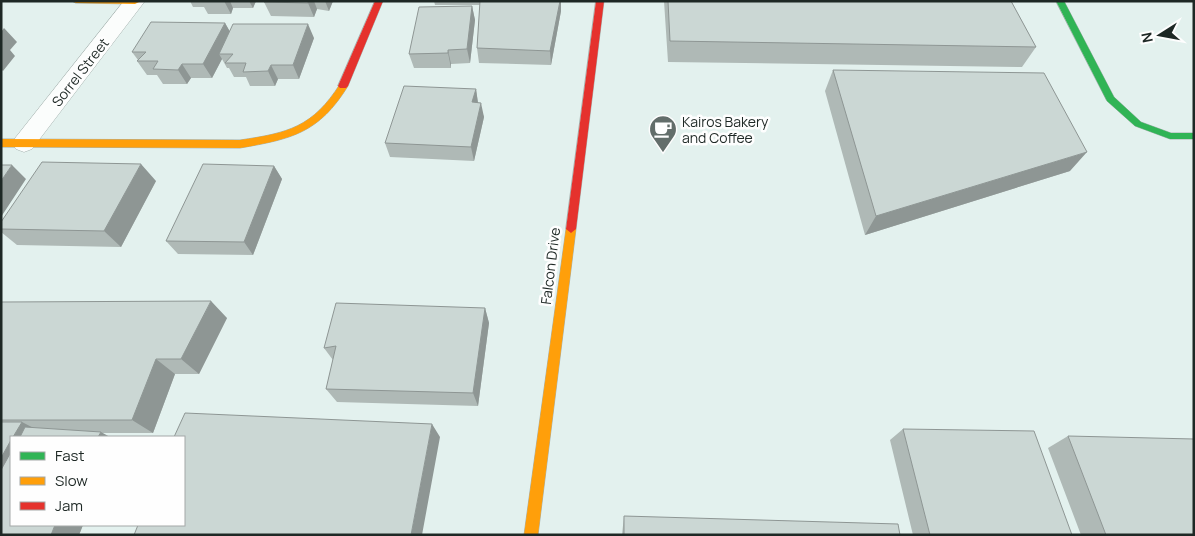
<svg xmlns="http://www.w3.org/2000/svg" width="1195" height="536" font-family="Manrope,sans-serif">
  <rect width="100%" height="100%" fill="#e3f1ee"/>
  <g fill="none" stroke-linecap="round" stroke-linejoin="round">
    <g stroke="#a5b1ae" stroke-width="1">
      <path id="street" d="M 124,1 L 145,1 L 32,149 L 24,152 L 16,149 L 12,143 L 16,137 Z"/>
    </g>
    <g stroke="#a5b1ae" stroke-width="1">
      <path id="fast" d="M 1056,1 L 1064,1 L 1114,97 L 1141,122 L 1171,133 L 1194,133 L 1194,139 L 1170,139 L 1135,126 L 1107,101 Z"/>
    </g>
    <g stroke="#a5b1ae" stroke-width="1">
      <path id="slow" d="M 72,1 L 139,1 L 139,2 L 135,4 L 76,3 Z
        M 343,83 L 348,86 C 319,133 292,139 240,148 L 1,147 L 1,139 L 240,140 C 288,133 313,127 340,84 Z
        M 571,225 L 576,229 L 538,535 L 524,535 L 566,229 Z"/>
    </g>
    <g stroke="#a5b1ae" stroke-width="1">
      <path id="jam" d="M 375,1 L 383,1 L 348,86 L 346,88 L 340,88 L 338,86 Z
        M 596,1 L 604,1 L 576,229 L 571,233 L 566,229 Z"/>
    </g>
    <use href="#street" fill="#fbfdfc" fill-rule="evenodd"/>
    <use href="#fast" fill="#30b455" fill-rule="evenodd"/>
    <use href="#slow" fill="#ff9f0a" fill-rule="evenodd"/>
    <use href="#jam" fill="#e5322d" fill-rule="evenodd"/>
  </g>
  <path fill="#afb9b6" d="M 190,1 L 256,1 L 253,8 L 233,8 L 231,14 L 208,14 L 204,7 L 193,7 Z
    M 264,1 L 333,1 L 329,11 L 317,9 L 314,17 L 271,16 L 264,2 Z
    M 434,1 L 561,1 L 561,11 L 551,65 L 479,63 L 477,48 L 480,5 L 435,5 Z
    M 664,1 L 1011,1 L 1036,47 L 1022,67 L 668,62 Z
    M 472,6 L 475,20 L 470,63 L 451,64 L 451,68 L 414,68 L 409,54 Z
    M 225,23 L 230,32 L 314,38 L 299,79 L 278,79 L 275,86 L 250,86 L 246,77 L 234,77 L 229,68 L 227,68 L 222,59 L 212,78 L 191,78 L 187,84 L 163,84 L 157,75 L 147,75 L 137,61 L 138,60 L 132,52 Z
    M 833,70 L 1070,171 L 865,235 L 825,91 Z
    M 476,89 L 478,103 L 484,117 L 474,161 L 390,157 L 385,143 Z
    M 274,166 L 282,179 L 253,255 L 178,254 L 166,241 Z
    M 156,181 L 121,247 L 17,245 L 1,232 L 1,222 Z
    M 1,302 L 227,318 L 199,374 L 175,374 L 153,433 L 103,433 L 11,525 L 83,525 L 79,535 L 1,535 Z
    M 485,308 L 489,323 L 478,406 L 337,402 L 326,389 L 333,360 L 324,348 Z
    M 903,429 L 1072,535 L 913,535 L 890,440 Z
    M 1068,436 L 1194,535 L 1081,535 L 1048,448 Z
    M 624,516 L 900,535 L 622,535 Z"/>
  <path fill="#8e9694" d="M 224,1 L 230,1 L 233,8 L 231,14 Z
    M 249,1 L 256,1 L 253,8 Z
    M 308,1 L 314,1 L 317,9 L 314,17 L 308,3 Z
    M 325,1 L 333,1 L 329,11 Z
    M 560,1 L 561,1 L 561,11 L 551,65 L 550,51 Z
    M 472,6 L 475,20 L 470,63 L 467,49 Z
    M 225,23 L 233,37 L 219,54 L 222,59 L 212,78 L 203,64 Z
    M 308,24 L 314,38 L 299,79 L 293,65 Z
    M 4,28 L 17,42 L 10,50 L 15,56 L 3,71 L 1,69 L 1,32 Z
    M 448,50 L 451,64 L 451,68 L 448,53 Z
    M 182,64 L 191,78 L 187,84 L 178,70 Z
    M 271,65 L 278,79 L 275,86 L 268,71 Z
    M 476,89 L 478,103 L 472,102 Z
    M 481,103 L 484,117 L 474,161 L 471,147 Z
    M 1087,152 L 1070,171 L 865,235 L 876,216 Z
    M 141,164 L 156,181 L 121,247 L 104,231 Z
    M 12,165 L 26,179 L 1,217 L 1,181 Z
    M 274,166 L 282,179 L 253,255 L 244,242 Z
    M 211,301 L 227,318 L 199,374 L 181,359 Z
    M 485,308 L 489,323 L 478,406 L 473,393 Z
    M 156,359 L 175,374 L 153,433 L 132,420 Z
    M 22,422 L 45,434 L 43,437 L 13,437 Z
    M 432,424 L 440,437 L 422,535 L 411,535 Z
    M 101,432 L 110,437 L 98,437 Z
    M 11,440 L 11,497 L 1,515 L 1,458 Z
    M 55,525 L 83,525 L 79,535 L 51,535 Z"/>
  <path fill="#cbd7d4" stroke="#8e9694" d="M 264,1 L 308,1 L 308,3 L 264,2 Z
    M 480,1 L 560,1 L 550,51 L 477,48 Z
    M 668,1 L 1011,1 L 1036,47 L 670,41 Z
    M 472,6 L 467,49 L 448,50 L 448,53 L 409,54 L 419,7 Z
    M 151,22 L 225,23 L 203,64 L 182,64 L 178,70 L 153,69 L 158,61 L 137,61 L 146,52 L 132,52 Z
    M 233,24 L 308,24 L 293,65 L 271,65 L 268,71 L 243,72 L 246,63 L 225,63 L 233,54 L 219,54 Z
    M 833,70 L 1044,73 L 1087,152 L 876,216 Z
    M 404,86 L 476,89 L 472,102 L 481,103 L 471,147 L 385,143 Z
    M 42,162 L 141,164 L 104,231 L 1,229 L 1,222 Z
    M 203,164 L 274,166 L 244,242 L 166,241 Z
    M 1,165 L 12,165 L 1,181 Z
    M 211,301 L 181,359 L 156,359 L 132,420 L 1,420 L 1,302 Z
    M 336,303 L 485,308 L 473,393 L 326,389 L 336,346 L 324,348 Z
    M 185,413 L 432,424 L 411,535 L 134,535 L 138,525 L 184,525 L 184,437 L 174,437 Z
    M 1,422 L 22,422 L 13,437 L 11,437 L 11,440 L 1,458 Z
    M 25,427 L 101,432 L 98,437 L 20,437 Z
    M 903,429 L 1034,431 L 1072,535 L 930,535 Z
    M 1068,436 L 1194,439 L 1194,535 L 1106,535 Z
    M 11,452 L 11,525 L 55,525 L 51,535 L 1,535 L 1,470 Z
    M 624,516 L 898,524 L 900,535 L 624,535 Z"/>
  <defs>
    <g id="cafe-pin" transform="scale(1.4375)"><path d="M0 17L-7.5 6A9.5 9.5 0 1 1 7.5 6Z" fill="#636e6b" stroke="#fefefe"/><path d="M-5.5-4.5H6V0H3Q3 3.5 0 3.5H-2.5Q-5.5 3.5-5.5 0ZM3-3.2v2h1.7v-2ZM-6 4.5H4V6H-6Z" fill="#fff"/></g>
  </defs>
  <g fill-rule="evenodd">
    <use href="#cafe-pin" x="663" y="129"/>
  </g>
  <g text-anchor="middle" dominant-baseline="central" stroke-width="5" stroke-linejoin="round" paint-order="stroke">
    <g font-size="14" fill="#1e2825" stroke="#fefefe">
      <text transform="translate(80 72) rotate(-52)">Sorrel Street</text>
      <text transform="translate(550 266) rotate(-83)">Falcon Drive</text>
    </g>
    <g font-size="14" fill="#1e2825" stroke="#fefefe" text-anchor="start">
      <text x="682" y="121">Kairos Bakery<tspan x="682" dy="16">and Coffee</tspan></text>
    </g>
  </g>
  <rect width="1195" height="536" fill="none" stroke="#1e2825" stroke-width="5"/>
  <rect x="10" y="436" width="175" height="90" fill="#fefefe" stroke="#a4a8a7"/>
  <rect x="20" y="452" width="25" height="8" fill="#30b455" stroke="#a4a8a7"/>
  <text x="55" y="461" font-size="15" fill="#1e2825">Fast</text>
  <rect x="20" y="477" width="25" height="8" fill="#ff9f0a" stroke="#a4a8a7"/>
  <text x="55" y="486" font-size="15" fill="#1e2825">Slow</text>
  <rect x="20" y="502" width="25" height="8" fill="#e5322d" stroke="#a4a8a7"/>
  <text x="55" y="511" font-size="15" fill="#1e2825">Jam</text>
  <g transform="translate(1160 35) rotate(259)" stroke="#fefefe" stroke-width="4" paint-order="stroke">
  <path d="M0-4L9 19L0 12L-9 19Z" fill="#1e2825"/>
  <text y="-8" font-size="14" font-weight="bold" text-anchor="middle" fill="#1e2825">N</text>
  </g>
</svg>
